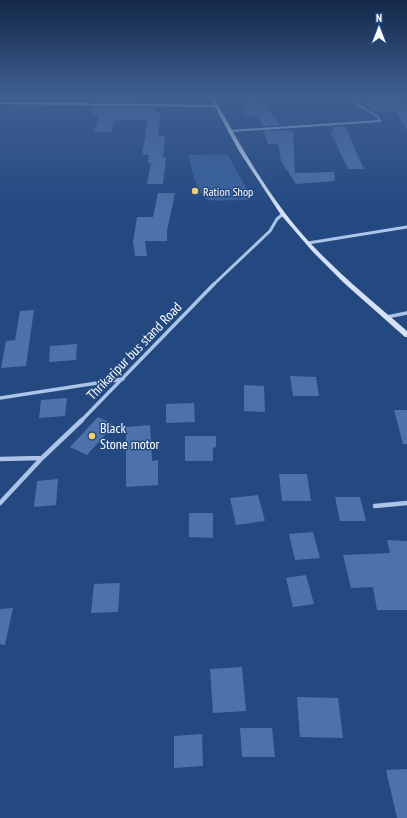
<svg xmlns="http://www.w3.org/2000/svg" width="407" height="818" font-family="'PT Sans Narrow',sans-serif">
  <rect width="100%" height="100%" fill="#244981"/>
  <path fill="#39629e" d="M 227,154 L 250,195 L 250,200 C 243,200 212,201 208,200 C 198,196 190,165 188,155 Z"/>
  <path fill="#4d72a9" d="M 98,96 L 132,96 L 131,99 L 145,99 L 144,103 L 96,102 Z
    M 242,96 L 258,96 L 280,125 L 262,126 L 259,118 L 257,118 L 255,115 L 247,116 Z
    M 374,96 L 398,96 L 407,106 L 407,130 L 395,111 L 375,112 L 367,107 L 364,99 L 377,100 Z
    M 94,107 L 156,108 L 155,112 L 161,112 L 158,136 L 165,136 L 163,157 L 166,157 L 163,184 L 147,184 L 151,163 L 148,163 L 149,155 L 142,155 L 148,120 L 114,120 L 111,132 L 94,132 L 99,116 L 91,116 Z
    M 345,126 L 355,149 L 364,169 L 348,169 L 330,131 L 334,131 L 332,127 Z
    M 286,130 L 293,131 L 295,173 L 334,172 L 335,181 L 296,184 L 281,161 L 278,144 L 268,144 L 264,131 Z
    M 158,193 L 175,193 L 167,231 L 167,241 L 145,241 L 147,256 L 135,256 L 133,242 L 137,217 L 153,217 Z
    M 34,310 L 26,366 L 1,368 L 6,341 L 15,340 L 20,311 Z
    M 77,344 L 76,360 L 49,362 L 50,346 Z
    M 290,376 L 316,377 L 319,396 L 293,396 Z
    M 244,385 L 264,386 L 265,412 L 244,411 Z
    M 67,398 L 65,416 L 39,418 L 41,400 Z
    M 194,403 L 195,422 L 166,423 L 166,404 Z
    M 394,410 L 407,410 L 407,444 L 403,444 Z
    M 98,417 L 114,425 L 87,455 L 70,447 Z
    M 150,425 L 152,461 L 158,460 L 158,485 L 126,487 L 126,427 Z
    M 185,436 L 216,436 L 216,447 L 213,448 L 213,461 L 185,461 Z
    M 279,474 L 307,474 L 311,501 L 282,501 Z
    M 58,479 L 56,505 L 34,507 L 37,481 Z
    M 258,495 L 265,521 L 236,525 L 230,498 Z
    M 335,497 L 360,497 L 366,521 L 340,521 Z
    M 189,513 L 213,513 L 213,538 L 189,537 Z
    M 313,532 L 320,558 L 295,560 L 289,534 Z
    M 387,540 L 407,541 L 407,610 L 377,610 L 373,587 L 351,588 L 343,555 L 390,553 Z
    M 306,575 L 314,604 L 293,607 L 286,578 Z
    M 120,583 L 118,612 L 91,613 L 94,584 Z
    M 13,608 L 5,645 L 0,644 L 0,609 Z
    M 242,667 L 246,711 L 213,713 L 210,669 Z
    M 297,697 L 338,698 L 343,738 L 300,737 Z
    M 240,728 L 272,728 L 275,757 L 242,757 Z
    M 202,734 L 203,766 L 174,768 L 174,736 Z
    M 407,769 L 407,818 L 397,818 L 386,770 Z"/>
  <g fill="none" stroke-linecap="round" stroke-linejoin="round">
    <path stroke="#abc4e7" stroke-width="2" d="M 230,131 L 380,121 L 377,116 L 343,96"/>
    <path stroke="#abc4e7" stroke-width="3" d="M 308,243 L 407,227
      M 213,285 L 270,231 L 277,219 L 283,214"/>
    <path stroke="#abc4e7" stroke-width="3.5" d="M 387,317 L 407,313
      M 0,398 L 123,379
      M 81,421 L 214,284"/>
    <path stroke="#abc4e7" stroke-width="4.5" d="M 0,459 L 42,458
      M 0,503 L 42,458 L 82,420
      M 375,506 L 407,503"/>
    <path fill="#d5e2f6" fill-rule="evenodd" d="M 209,96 L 213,96 C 235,136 257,176 285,213 C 319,258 364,294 407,331 L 407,337 L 405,337 L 344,283 L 313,252 L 281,215 L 239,151 L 215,107 L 0,104 L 0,102 L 214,105 Z"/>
  </g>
  <linearGradient id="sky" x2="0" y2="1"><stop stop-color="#142847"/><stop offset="0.46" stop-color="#3f5f92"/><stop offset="1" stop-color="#3f5f92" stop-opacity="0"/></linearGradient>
  <rect width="407" height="210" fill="url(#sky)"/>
  <g fill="#f1d16f" stroke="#244981" stroke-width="1.5">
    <circle cx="195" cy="191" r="4"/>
    <circle cx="92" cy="436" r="4"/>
  </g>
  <g text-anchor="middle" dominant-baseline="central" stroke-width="3" stroke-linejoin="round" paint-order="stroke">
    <g font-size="12" fill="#fff" stroke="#244981" text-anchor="start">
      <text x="203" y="191">Ration Shop</text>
    </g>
    <g font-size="14" fill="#fff" stroke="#244981">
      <text transform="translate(134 351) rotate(-46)">Thrikaripur bus stand Road</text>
    </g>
    <g font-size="14" fill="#fff" stroke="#244981" text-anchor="start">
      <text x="100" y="428">Black<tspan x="100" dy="16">Stone motor</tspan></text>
    </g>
  </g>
  <g transform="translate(379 28)" stroke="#244981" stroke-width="3" paint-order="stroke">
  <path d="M0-3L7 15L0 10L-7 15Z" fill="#ffffff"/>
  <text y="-6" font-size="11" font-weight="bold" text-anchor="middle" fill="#ffffff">N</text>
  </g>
</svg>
